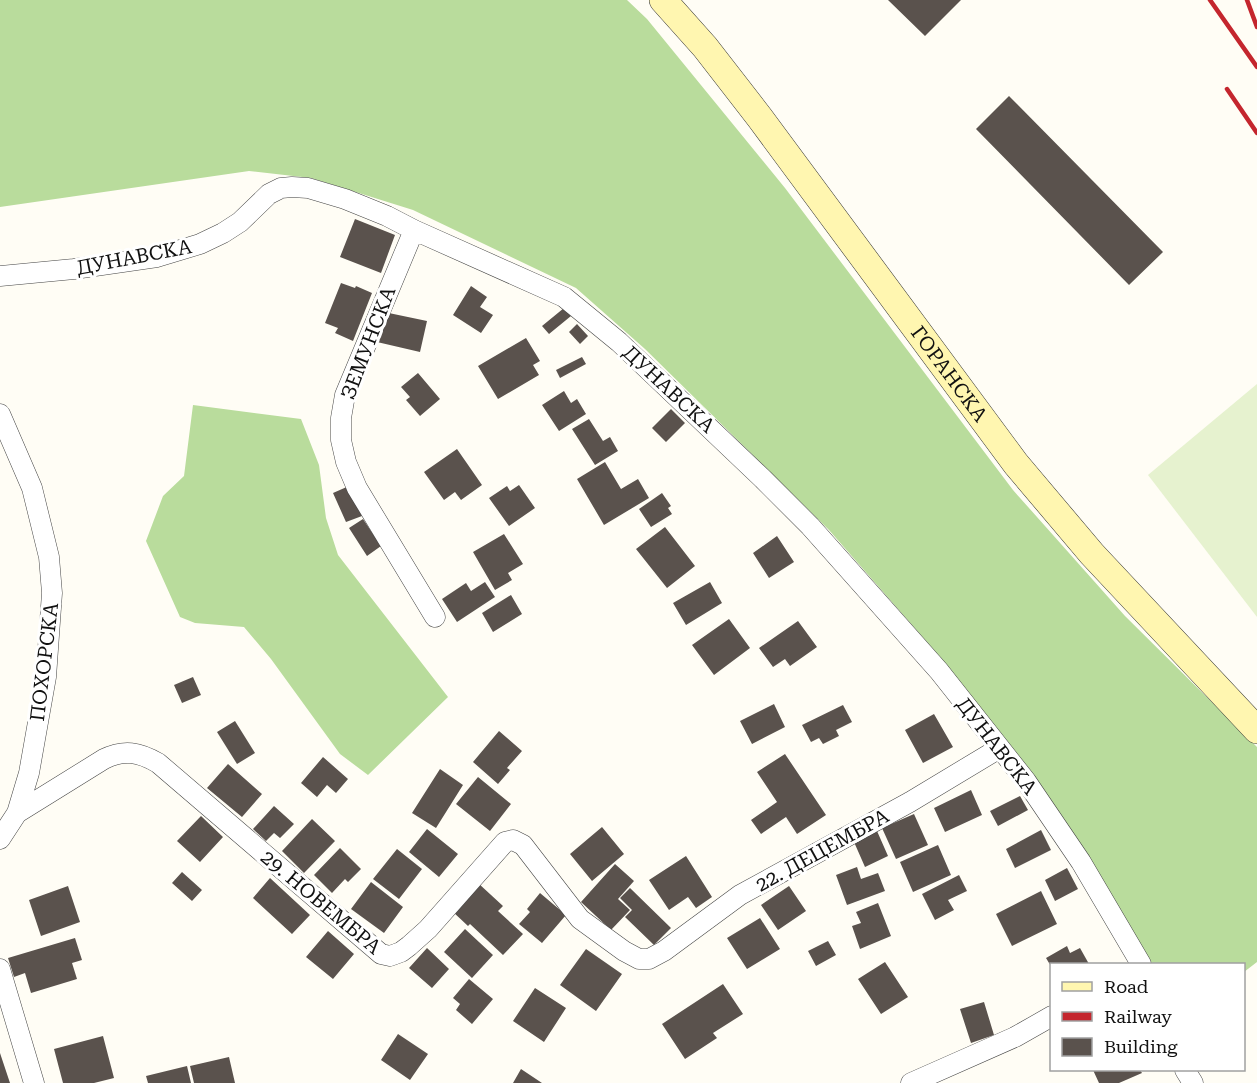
<svg xmlns="http://www.w3.org/2000/svg" width="1257" height="1083" font-family="'Roboto Serif',serif">
  <rect width="100%" height="100%" fill="#fffdf5"/>
  <path fill="#b9dc9c" d="M 0,0 L 627,0 L 647,19 L 785,188 L 1013,490 L 1125,616 L 1257,747 L 1257,962 L 1244,972 L 1244,964 L 1151,964 L 1094,867 L 1032,773 L 939,656 L 829,530 L 645,349 L 576,288 L 413,210 L 311,178 L 249,171 L 0,207 Z
    M 193,405 L 301,419 L 319,465 L 326,518 L 338,555 L 448,697 L 368,775 L 340,754 L 271,659 L 244,627 L 195,623 L 180,617 L 146,541 L 163,496 L 184,476 Z"/>
  <path fill="#e6f2cf" d="M 1257,384 L 1257,617 L 1148,475 Z"/>
  <path fill="#5a524d" d="M 888,0 L 961,0 L 925,36 Z
    M 1009,96 L 1163,252 L 1129,285 L 976,129 Z
    M 355,219 L 395,235 L 381,273 L 340,257 Z
    M 341,283 L 355,288 L 356,286 L 372,293 L 353,341 L 335,333 L 338,328 L 325,323 Z
    M 471,286 L 487,297 L 480,307 L 493,315 L 481,333 L 453,315 Z
    M 564,308 L 571,316 L 549,334 L 542,326 Z
    M 384,312 L 427,321 L 420,352 L 377,342 Z
    M 577,324 L 588,336 L 580,344 L 569,332 Z
    M 526,338 L 540,361 L 533,365 L 539,375 L 498,399 L 478,366 Z
    M 582,357 L 586,364 L 560,378 L 556,370 Z
    M 418,373 L 440,399 L 420,416 L 406,400 L 410,397 L 401,387 Z
    M 564,391 L 571,403 L 577,399 L 586,414 L 559,431 L 542,405 Z
    M 671,409 L 685,423 L 666,442 L 652,428 Z
    M 589,419 L 603,441 L 610,437 L 618,451 L 595,465 L 572,429 Z
    M 457,449 L 482,485 L 461,500 L 455,492 L 444,500 L 424,472 Z
    M 605,462 L 621,489 L 638,479 L 649,498 L 604,525 L 577,479 Z
    M 519,485 L 535,508 L 509,526 L 489,498 L 507,486 L 510,491 Z
    M 349,486 L 362,516 L 346,522 L 333,493 Z
    M 662,493 L 671,506 L 668,508 L 672,514 L 651,527 L 639,509 Z
    M 363,519 L 381,546 L 367,556 L 349,528 Z
    M 665,527 L 695,566 L 667,588 L 636,549 Z
    M 504,534 L 523,564 L 508,573 L 512,580 L 495,590 L 473,552 Z
    M 777,536 L 794,562 L 769,578 L 753,553 Z
    M 485,582 L 495,597 L 457,622 L 442,599 L 466,583 L 471,591 Z
    M 710,582 L 722,603 L 686,625 L 673,603 Z
    M 511,595 L 522,614 L 493,632 L 482,613 Z
    M 729,619 L 750,648 L 714,675 L 692,645 Z
    M 798,621 L 817,647 L 790,666 L 785,659 L 773,667 L 759,648 Z
    M 193,677 L 201,695 L 182,703 L 174,685 Z
    M 774,704 L 785,727 L 752,744 L 740,721 Z
    M 843,705 L 852,722 L 836,730 L 839,736 L 823,744 L 819,738 L 811,742 L 802,725 Z
    M 934,714 L 953,747 L 923,763 L 905,730 Z
    M 235,721 L 255,753 L 237,764 L 217,732 Z
    M 499,731 L 522,751 L 507,768 L 510,770 L 498,784 L 473,762 Z
    M 785,754 L 826,815 L 797,834 L 786,817 L 761,834 L 751,820 L 777,802 L 757,772 Z
    M 323,757 L 348,779 L 336,793 L 327,785 L 317,797 L 301,783 Z
    M 228,764 L 262,794 L 242,817 L 207,788 Z
    M 440,769 L 463,785 L 436,828 L 412,813 Z
    M 478,777 L 511,804 L 490,831 L 456,804 Z
    M 971,790 L 982,815 L 945,832 L 934,808 Z
    M 1020,796 L 1028,810 L 998,826 L 990,811 Z
    M 274,806 L 294,824 L 280,838 L 274,833 L 266,841 L 253,829 Z
    M 914,814 L 928,845 L 896,859 L 882,828 Z
    M 201,816 L 223,837 L 200,862 L 177,841 Z
    M 312,819 L 335,841 L 304,873 L 282,851 Z
    M 602,827 L 624,854 L 592,881 L 570,854 Z
    M 427,829 L 458,854 L 439,877 L 409,852 Z
    M 1041,830 L 1051,850 L 1015,868 L 1006,849 Z
    M 877,831 L 888,856 L 865,867 L 854,842 Z
    M 938,845 L 951,875 L 913,892 L 900,862 Z
    M 340,848 L 361,869 L 348,882 L 345,879 L 332,893 L 314,875 Z
    M 397,849 L 422,869 L 399,899 L 373,879 Z
    M 686,856 L 712,897 L 696,908 L 688,897 L 669,910 L 649,880 Z
    M 615,864 L 634,881 L 618,899 L 630,910 L 611,930 L 581,902 Z
    M 857,867 L 861,879 L 878,873 L 885,891 L 847,905 L 836,875 Z
    M 1067,868 L 1078,889 L 1055,901 L 1045,880 Z
    M 182,872 L 202,890 L 192,901 L 172,883 Z
    M 959,875 L 967,891 L 948,900 L 954,910 L 935,920 L 922,894 Z
    M 270,878 L 310,915 L 292,934 L 253,898 Z
    M 371,882 L 403,907 L 384,933 L 351,909 Z
    M 478,883 L 503,906 L 498,911 L 523,934 L 503,955 L 470,924 L 468,926 L 452,911 Z
    M 68,886 L 80,922 L 41,936 L 29,900 Z
    M 789,886 L 806,911 L 778,930 L 761,905 Z
    M 630,888 L 671,928 L 654,945 L 625,917 L 632,910 L 620,898 Z
    M 1041,891 L 1057,924 L 1012,946 L 996,914 Z
    M 540,893 L 566,915 L 542,943 L 519,924 L 530,912 L 527,909 Z
    M 878,903 L 891,936 L 860,949 L 852,926 L 861,923 L 856,912 Z
    M 760,918 L 780,949 L 747,969 L 727,938 Z
    M 465,929 L 493,955 L 472,978 L 444,952 Z
    M 328,931 L 354,954 L 333,979 L 306,957 Z
    M 75,938 L 82,960 L 72,963 L 77,979 L 31,993 L 25,973 L 14,977 L 8,958 Z
    M 828,941 L 836,955 L 816,966 L 808,951 Z
    M 1067,946 L 1070,953 L 1080,948 L 1089,964 L 1052,964 L 1052,968 L 1046,958 Z
    M 427,948 L 449,969 L 432,988 L 409,968 Z
    M 586,949 L 622,974 L 596,1011 L 560,985 Z
    M 885,962 L 908,997 L 881,1014 L 858,979 Z
    M 469,979 L 493,999 L 472,1024 L 456,1010 L 460,1004 L 453,998 Z
    M 723,984 L 743,1014 L 713,1033 L 717,1038 L 685,1059 L 662,1024 Z
    M 535,988 L 566,1008 L 544,1042 L 513,1021 Z
    M 984,1002 L 994,1035 L 971,1043 L 960,1009 Z
    M 398,1034 L 428,1054 L 410,1080 L 381,1060 Z
    M 103,1036 L 114,1078 L 94,1083 L 63,1083 L 54,1049 Z
    M 0,1053 L 10,1083 L 0,1083 Z
    M 229,1057 L 235,1083 L 194,1083 L 190,1066 Z
    M 187,1066 L 191,1083 L 148,1083 L 146,1076 Z
    M 521,1069 L 542,1083 L 513,1083 Z
    M 1093,1070 L 1140,1070 L 1142,1073 L 1119,1083 L 1099,1083 Z"/>
  <g fill="none" stroke-linecap="round" stroke-linejoin="round">
    <g stroke="#444" stroke-width="21">
      <path id="minor" d="M 414,230 L 345,395 L 341,418 L 341,440 L 346,462 L 357,488 L 435,617
        M 0,276 L 74,269 L 157,257 L 200,244 L 223,233 L 240,222 L 269,194 L 281,188 L 292,187 L 308,188 L 345,199 L 387,216 L 414,230 L 564,297 L 619,342 L 763,479 L 810,526 L 939,671 L 1026,781 L 1081,862 L 1141,964
        M 0,414 L 32,488 L 49,557 L 52,593 L 46,677 L 29,773 L 17,813 L 0,839
        M 17,813 L 104,759 C 124,749 139,752 158,763 L 381,954 L 390,956 L 401,952 L 409,946 L 428,929 L 505,842 L 513,840 L 523,845 L 580,919 L 624,951 L 639,959 L 649,959 L 664,951 L 740,895 L 910,802 L 998,749
        M 0,969 L 34,1083
        M 1185,1070 L 1193,1083
        M 911,1083 L 1015,1037 L 1052,1016"/>
    </g>
    <g stroke="#333" stroke-width="28">
      <g id="secondary">
        <path id="s1" d="M 663,0 L 705,47 L 760,118 L 1016,464 L 1092,554 L 1257,730"/>
      </g>
    </g>
    <use href="#minor" stroke="#fff" stroke-width="20"/>
    <use href="#secondary" stroke="#fff6b0" stroke-width="27"/>
    <path stroke="#c4262e" stroke-width="4.5" d="M 1210,0 L 1257,67
      M 1247,0 L 1257,27
      M 1227,89 L 1257,133"/>
  </g>
  <g text-anchor="middle" dominant-baseline="central" stroke-width="6" stroke-linejoin="round" paint-order="stroke">
    <g font-size="20" fill="#111" stroke="#fff">
      <text transform="translate(134 257) rotate(-11)">ДУНАВСКА</text>
      <text transform="translate(368 343) rotate(-69)">ЗЕМУНСКА</text>
      <text stroke="none"><textPath href="#s1" startOffset="471">ГОРАНСКА</textPath></text>
      <text transform="translate(669 389) rotate(43)">ДУНАВСКА</text>
      <text transform="translate(44 662) rotate(-83)">ПОХОРСКА</text>
      <text transform="translate(997 746) rotate(52)">ДУНАВСКА</text>
      <text transform="translate(822 850) rotate(-29)">22. ДЕЦЕМБРА</text>
      <text transform="translate(321 902) rotate(40)">29. НОВЕМБРА</text>
    </g>
  </g>
  <rect x="1050" y="963" width="195" height="108" fill="#ffffff" stroke="#a0a0a0" stroke-width="1.5"/>
  <rect x="1062" y="982" width="30" height="9" fill="#fff6b0" stroke="#a0a0a0" stroke-width="1.5"/>
  <text x="1104" y="993" font-size="18" fill="#111111">Road</text>
  <rect x="1062" y="1012" width="30" height="9" fill="#c4262e" stroke="#a0a0a0" stroke-width="1.5"/>
  <text x="1104" y="1023" font-size="18" fill="#111111">Railway</text>
  <rect x="1062" y="1038" width="30" height="18" fill="#5a524d" stroke="#a0a0a0" stroke-width="1.5"/>
  <text x="1104" y="1053" font-size="18" fill="#111111">Building</text>
</svg>
